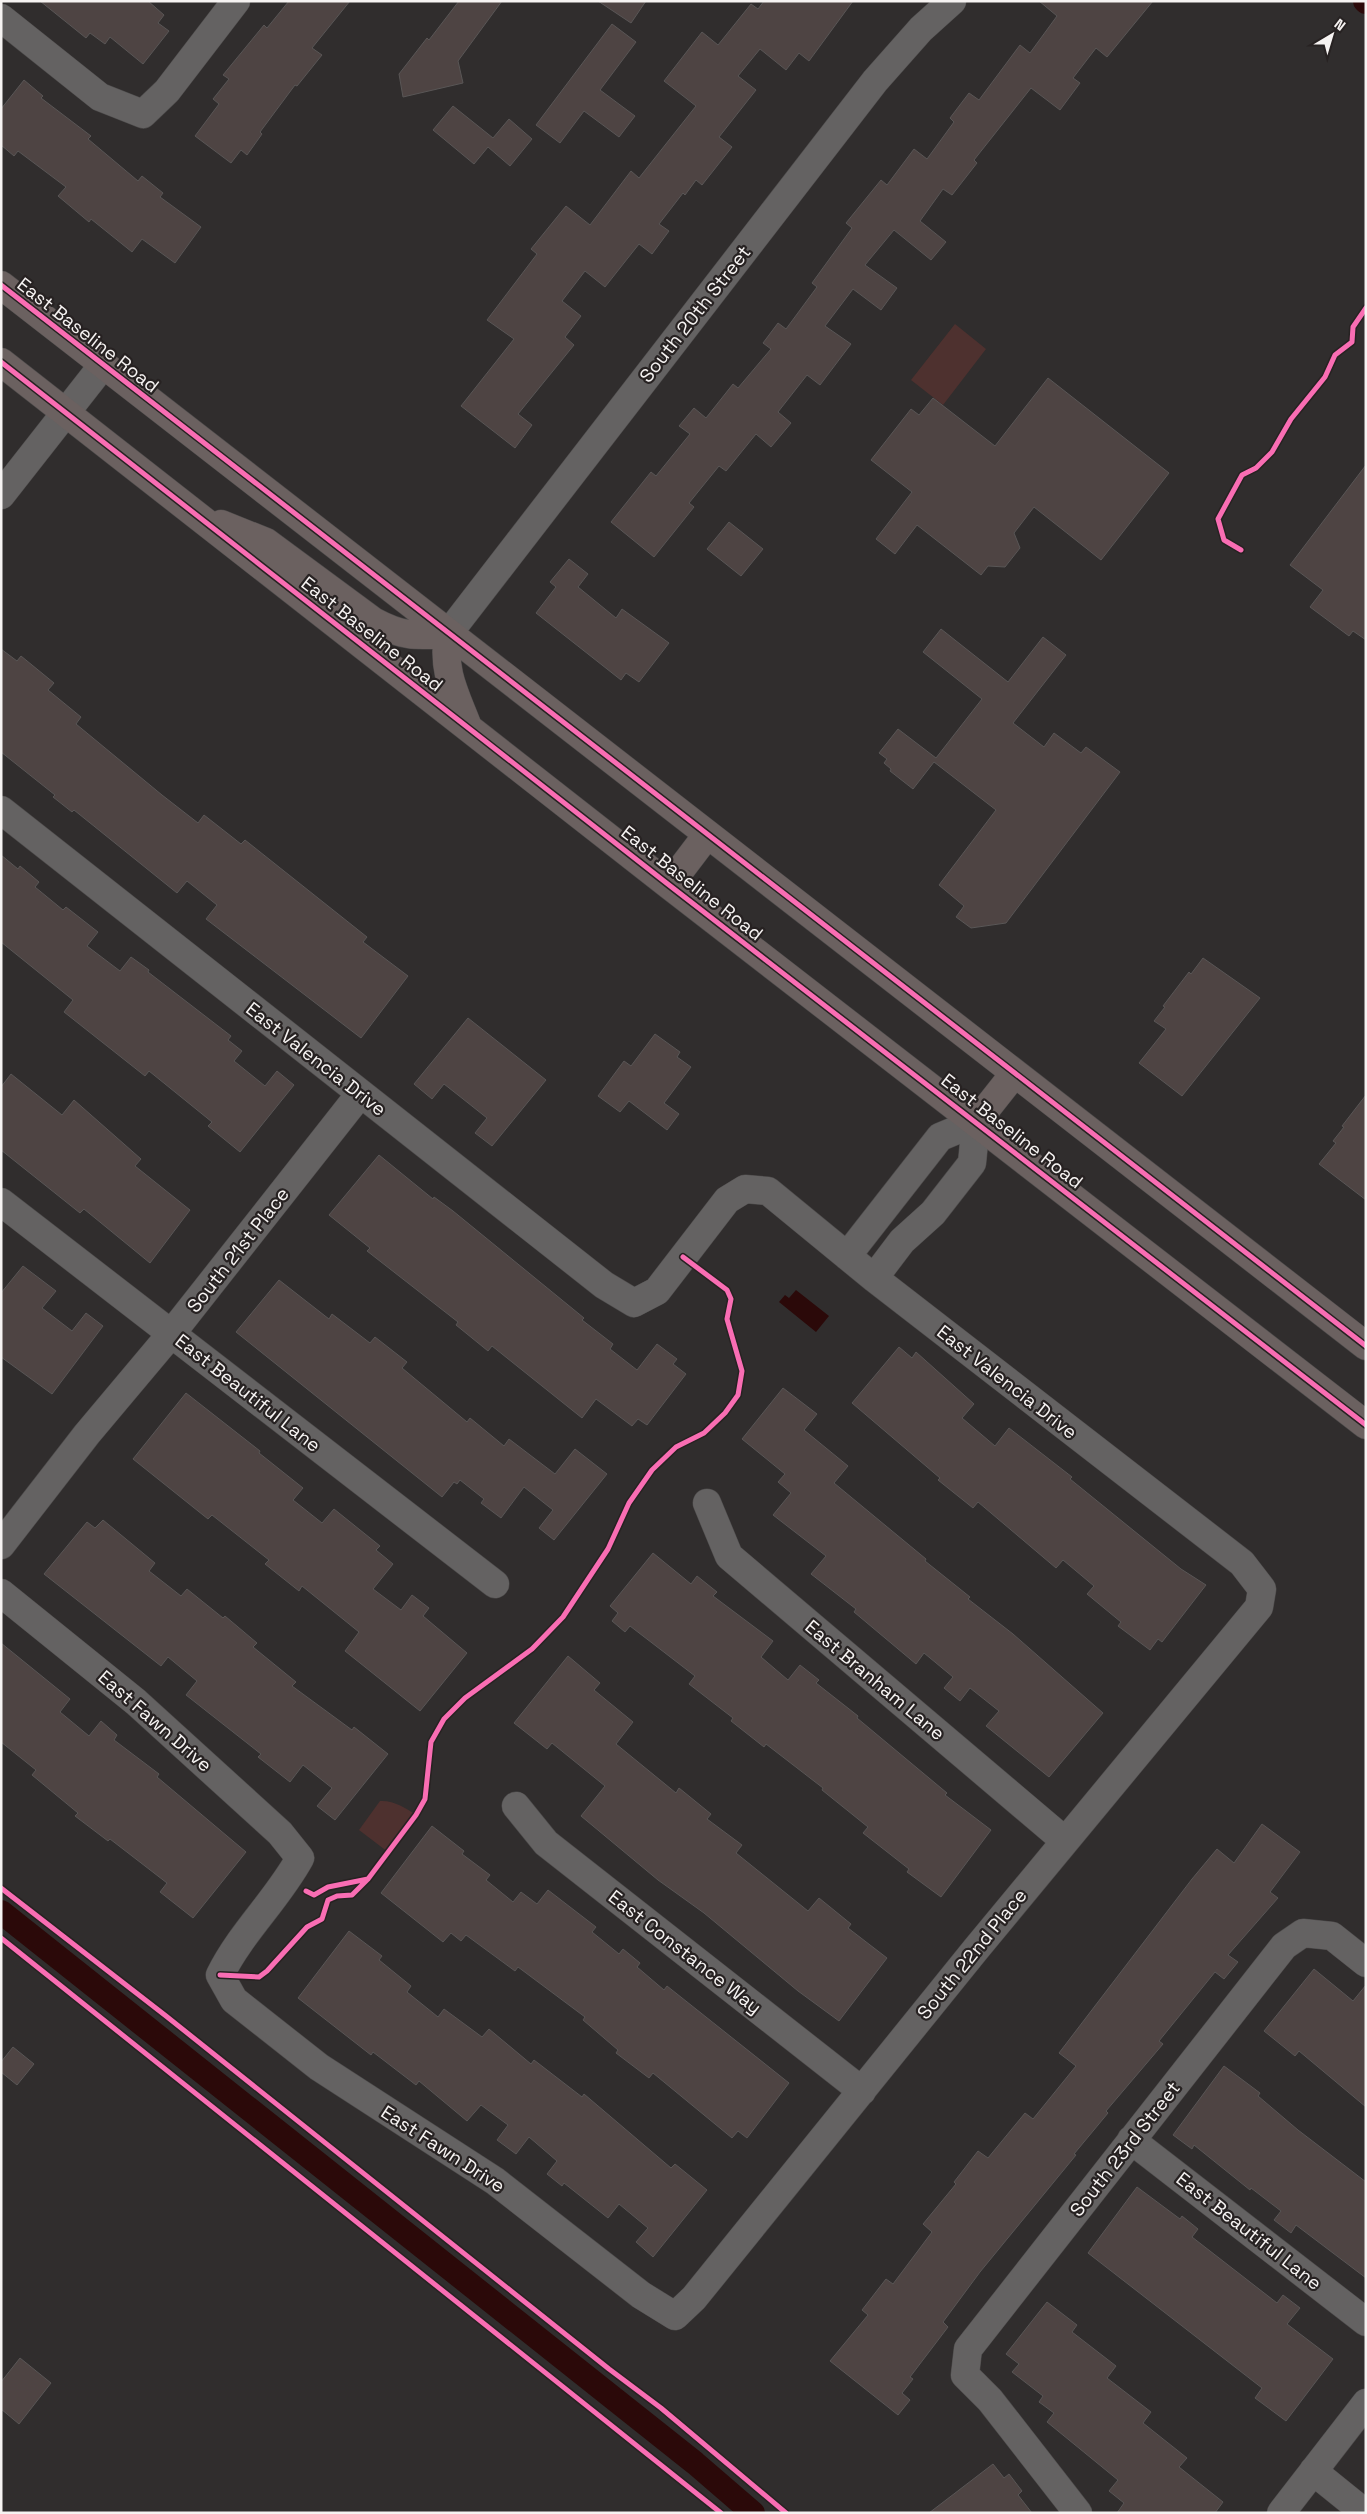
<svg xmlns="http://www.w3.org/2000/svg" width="1367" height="2514" font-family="'Space Grotesk',sans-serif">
  <rect width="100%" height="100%" fill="#302d2d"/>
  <path fill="#4e312f" d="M 955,324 L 986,349 L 943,405 L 911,380 Z
    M 380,1801 C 393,1800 406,1808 416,1815 L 388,1852 L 359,1830 Z"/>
  <path fill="#2b0909" d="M 796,1290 L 829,1316 L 816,1332 L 779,1302 L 785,1295 L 789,1298 Z"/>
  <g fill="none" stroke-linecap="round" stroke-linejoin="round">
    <path stroke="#2b0909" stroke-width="24" d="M 1365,1 L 1366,2
      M 1,1912 L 695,2463 L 753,2513"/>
  </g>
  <path fill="#4e4443" stroke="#595656" d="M 40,1 L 148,1 L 164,15 L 158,23 L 169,31 L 143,64 L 110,37 L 105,44 L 90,33 L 86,38 Z
    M 289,1 L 350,1 L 312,48 L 322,55 L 297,86 L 295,85 L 260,132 L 262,134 L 247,155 L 241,150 L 231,163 L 195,136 L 219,104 L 213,99 L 229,79 L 223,75 L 264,25 L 267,28 Z
    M 459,1 L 502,1 L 458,61 L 463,83 L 403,97 L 399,74 L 427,38 L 429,40 Z
    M 598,1 L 646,1 L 631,23 Z
    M 764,1 L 853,1 L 809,61 L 799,53 L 786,70 L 760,49 L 738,76 L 756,90 L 719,137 L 732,147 L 702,185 L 696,180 L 685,195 L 683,193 L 659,224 L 669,231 L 652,254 L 639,244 L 605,287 L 585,271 L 562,301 L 581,316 L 565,337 L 574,345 L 518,414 L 532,425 L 515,448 L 461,406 L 514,339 L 487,320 L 537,254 L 531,249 L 566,206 L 590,225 L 631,171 L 639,178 L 696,106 L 664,81 L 702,32 L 718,45 L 751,4 L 758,9 Z
    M 1039,1 L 1153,1 L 1107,57 L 1096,48 L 1073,78 L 1080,83 L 1060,110 L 1031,88 L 974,160 L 977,163 L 952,195 L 943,189 L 920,221 L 946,242 L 931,260 L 894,230 L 865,265 L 897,288 L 881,310 L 853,289 L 825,326 L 851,344 L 820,385 L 807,375 L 778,412 L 791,423 L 771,447 L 756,434 L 726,471 L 719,466 L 689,503 L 694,507 L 654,557 L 611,522 L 651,472 L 656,476 L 690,434 L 679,426 L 694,408 L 706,418 L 733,384 L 738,388 L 771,349 L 763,343 L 778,323 L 786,329 L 817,287 L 812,283 L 852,228 L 846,223 L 881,180 L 887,185 L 914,149 L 927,159 L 954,122 L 950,118 L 969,93 L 979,100 L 1020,45 L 1030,53 L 1057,16 Z
    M 612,24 L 636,42 L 600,90 L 635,116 L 619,137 L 584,111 L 560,143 L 536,125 Z
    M 24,80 L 43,96 L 41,98 L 91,136 L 88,139 L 138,181 L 142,176 L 163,193 L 160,197 L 201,227 L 175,263 L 142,239 L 132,252 L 91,219 L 89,222 L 58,196 L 66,187 L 18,151 L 14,156 L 1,145 L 1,109 Z
    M 453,106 L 493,138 L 509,119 L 532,139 L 510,166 L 488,147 L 474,164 L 433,130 Z
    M 1048,378 L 1169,473 L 1101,560 L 1034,507 L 1014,533 L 1020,548 L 1005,567 L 988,566 L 981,575 L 917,525 L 895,554 L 876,539 L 912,492 L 871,460 L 911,409 L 919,415 L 933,398 L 995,446 Z
    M 1366,465 L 1366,640 L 1353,631 L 1349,636 L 1310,607 L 1323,590 L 1290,565 Z
    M 729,522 L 763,549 L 741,576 L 707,549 Z
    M 569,559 L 588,574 L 578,587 L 616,618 L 622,609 L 669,643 L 639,682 L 626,673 L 621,680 L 536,613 L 556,587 L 550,582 Z
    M 941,629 L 1008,682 L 1043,637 L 1066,655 L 1013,723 L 1044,747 L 1054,733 L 1081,753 L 1086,747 L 1120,772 L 1006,923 L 971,928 L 956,917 L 964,906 L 939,885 L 996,810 L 934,762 L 913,789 L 890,771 L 891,769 L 884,763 L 887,759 L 879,753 L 898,729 L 936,758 L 982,699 L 923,652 Z
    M 1,649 L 17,661 L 21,656 L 54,683 L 48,690 L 81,717 L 76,724 L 162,795 L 198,823 L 204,815 L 241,844 L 245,840 L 367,937 L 363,942 L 408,976 L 361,1038 L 206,919 L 217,905 L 187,881 L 177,893 L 74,810 L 72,812 L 53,797 L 55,795 L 1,752 Z
    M 1,855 L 18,869 L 20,866 L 39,882 L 35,887 L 63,910 L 66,907 L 98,932 L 87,946 L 120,971 L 131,957 L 149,970 L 148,972 L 231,1036 L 228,1040 L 242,1051 L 234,1061 L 265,1086 L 277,1071 L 294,1085 L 240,1152 L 208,1126 L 212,1122 L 149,1071 L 145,1076 L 64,1012 L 73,1000 L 1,942 Z
    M 1203,958 L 1260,998 L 1182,1096 L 1139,1063 L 1166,1029 L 1154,1021 L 1165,1007 L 1163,1006 L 1189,972 L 1191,974 Z
    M 468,1018 L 546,1080 L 492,1146 L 475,1133 L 487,1118 L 458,1095 L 444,1084 L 432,1099 L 414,1084 Z
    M 655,1034 L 680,1052 L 677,1057 L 691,1067 L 664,1103 L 679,1114 L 667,1130 L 629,1101 L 620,1112 L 598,1096 L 624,1061 L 631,1066 Z
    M 11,1074 L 62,1115 L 74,1100 L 141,1159 L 135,1166 L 190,1210 L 150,1263 L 84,1209 L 80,1213 L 1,1150 L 1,1087 Z
    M 1366,1095 L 1366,1200 L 1319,1164 L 1336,1143 L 1333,1141 L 1344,1127 L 1342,1126 Z
    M 379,1155 L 433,1199 L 434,1197 L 453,1211 L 584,1318 L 582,1320 L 613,1344 L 610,1349 L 637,1370 L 657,1344 L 677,1359 L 673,1364 L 686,1374 L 647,1425 L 638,1419 L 632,1426 L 596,1399 L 582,1418 L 492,1346 L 488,1351 L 456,1325 L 458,1322 L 367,1251 L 370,1248 L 329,1215 Z
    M 23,1266 L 56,1291 L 42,1308 L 72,1331 L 86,1313 L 103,1326 L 52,1394 L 1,1357 L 1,1293 Z
    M 279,1280 L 329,1319 L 332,1314 L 370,1343 L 375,1337 L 407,1362 L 402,1368 L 467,1422 L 470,1418 L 504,1446 L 509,1439 L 555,1474 L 575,1449 L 607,1474 L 554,1540 L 539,1528 L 553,1510 L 524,1487 L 501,1518 L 481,1503 L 484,1499 L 460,1480 L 457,1484 L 454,1482 L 442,1497 L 236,1332 Z
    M 899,1347 L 912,1358 L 916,1352 L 974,1404 L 962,1418 L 995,1446 L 1009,1428 L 1072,1477 L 1070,1479 L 1181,1569 L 1206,1585 L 1162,1642 L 1158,1639 L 1150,1650 L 1118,1626 L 1121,1622 L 1087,1594 L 1094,1586 L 1063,1560 L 1056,1568 L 978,1502 L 973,1508 L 938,1480 L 940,1478 L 852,1403 Z
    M 783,1388 L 817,1414 L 804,1430 L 848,1466 L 834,1483 L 926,1559 L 925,1561 L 970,1597 L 968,1599 L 1013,1634 L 1103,1713 L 1049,1777 L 986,1726 L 999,1711 L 970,1688 L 960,1701 L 944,1688 L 953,1677 L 924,1653 L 916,1664 L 854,1612 L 856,1609 L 811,1574 L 826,1556 L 773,1515 L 791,1493 L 778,1482 L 785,1474 L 742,1439 Z
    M 186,1393 L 260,1451 L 259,1453 L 303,1488 L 293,1500 L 322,1523 L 334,1509 L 380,1546 L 376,1550 L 393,1564 L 373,1589 L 401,1610 L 412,1595 L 429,1608 L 423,1616 L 467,1653 L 420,1711 L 345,1651 L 359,1632 L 302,1586 L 299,1591 L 265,1564 L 269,1560 L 212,1515 L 208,1519 L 133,1459 Z
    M 103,1520 L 155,1563 L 149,1571 L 181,1596 L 187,1589 L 223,1618 L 225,1616 L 257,1643 L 253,1647 L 296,1682 L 292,1686 L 352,1730 L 354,1727 L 388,1754 L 335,1820 L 317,1806 L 332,1788 L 303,1765 L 290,1782 L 258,1757 L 261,1754 L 186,1695 L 197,1681 L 168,1657 L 161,1666 L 44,1574 L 87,1522 L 95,1528 Z
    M 653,1553 L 691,1584 L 697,1576 L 717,1592 L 713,1596 L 773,1641 L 761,1657 L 788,1680 L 800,1665 L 819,1680 L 816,1683 L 858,1716 L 857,1718 L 947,1793 L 945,1795 L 991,1830 L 941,1897 L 907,1872 L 909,1869 L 863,1833 L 868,1827 L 822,1790 L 823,1788 L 766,1744 L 764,1747 L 731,1721 L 733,1718 L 689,1684 L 695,1676 L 630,1626 L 625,1632 L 612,1621 L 618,1613 L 610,1606 Z
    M 1,1643 L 70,1699 L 60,1712 L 89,1736 L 101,1721 L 117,1735 L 114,1740 L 159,1774 L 157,1777 L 246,1852 L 193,1918 L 160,1892 L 167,1883 L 110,1839 L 108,1841 L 75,1816 L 78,1813 L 32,1775 L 36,1770 L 1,1742 Z
    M 568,1656 L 600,1683 L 594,1690 L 633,1722 L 616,1744 L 676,1793 L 679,1788 L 711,1814 L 707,1819 L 742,1845 L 736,1853 L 808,1911 L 819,1898 L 851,1924 L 848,1928 L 887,1958 L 839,2021 L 798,1991 L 704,1913 L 658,1880 L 581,1816 L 605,1786 L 552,1743 L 547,1749 L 514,1723 Z
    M 1262,1824 L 1300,1852 L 1270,1892 L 1278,1898 L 1228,1955 L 1238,1962 L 1224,1979 L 1215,1972 L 1159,2041 L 1163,2044 L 1106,2111 L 1108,2113 L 1074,2154 L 1076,2155 L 980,2272 L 943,2322 L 948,2327 L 910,2377 L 913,2379 L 902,2393 L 910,2400 L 898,2415 L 830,2361 L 868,2315 L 862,2310 L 886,2279 L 893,2284 L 932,2232 L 923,2224 L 956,2184 L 954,2182 L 978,2151 L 988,2158 L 1025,2113 L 1033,2119 L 1076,2066 L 1059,2053 L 1192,1879 L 1217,1849 L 1234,1863 Z
    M 432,1826 L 464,1851 L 462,1854 L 490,1875 L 486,1880 L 513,1902 L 521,1892 L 537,1904 L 548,1890 L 596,1927 L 592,1932 L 619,1954 L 623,1949 L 640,1963 L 637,1967 L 664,1990 L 667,1986 L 789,2083 L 747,2138 L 738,2131 L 732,2138 L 653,2073 L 649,2078 L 616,2053 L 618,2050 L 583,2020 L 585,2017 L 518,1967 L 515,1971 L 466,1935 L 461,1941 L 451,1933 L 443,1942 L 381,1893 Z
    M 349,1931 L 382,1956 L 379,1960 L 411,1986 L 407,1992 L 438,2017 L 444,2009 L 482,2037 L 489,2029 L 531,2064 L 534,2060 L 582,2097 L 584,2094 L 671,2168 L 675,2164 L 707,2190 L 653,2257 L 636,2242 L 648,2228 L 619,2204 L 608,2218 L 564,2183 L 562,2186 L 547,2174 L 557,2161 L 529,2137 L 516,2154 L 497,2140 L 508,2125 L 481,2105 L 467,2121 L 419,2081 L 416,2085 L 373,2052 L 371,2055 L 298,1998 Z
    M 1314,1969 L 1353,2001 L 1366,1985 L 1366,2107 L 1299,2051 L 1295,2056 L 1264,2031 Z
    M 13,2047 L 34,2064 L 17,2085 L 1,2072 L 1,2062 Z
    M 1224,2066 L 1260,2093 L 1258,2096 L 1298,2130 L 1366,2182 L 1366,2278 L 1296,2225 L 1291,2233 L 1274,2220 L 1281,2211 L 1251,2188 L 1250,2190 L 1194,2145 L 1192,2149 L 1173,2135 Z
    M 1137,2187 L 1180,2219 L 1182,2216 L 1198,2229 L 1192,2237 L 1277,2303 L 1283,2295 L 1300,2308 L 1287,2324 L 1333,2359 L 1286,2421 L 1255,2398 L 1262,2388 L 1088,2253 Z
    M 1047,2302 L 1077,2325 L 1072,2332 L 1116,2366 L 1107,2378 L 1151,2412 L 1143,2423 L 1187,2458 L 1179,2467 L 1223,2502 L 1215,2513 L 1117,2513 L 1124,2503 L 1109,2491 L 1118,2480 L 1047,2422 L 1054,2413 L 1039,2402 L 1043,2396 L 1012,2372 L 1019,2364 L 1006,2354 Z
    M 20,2358 L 51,2383 L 19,2424 L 1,2409 L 1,2382 Z
    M 993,2464 L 1004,2478 L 1009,2474 L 1022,2491 L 1018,2495 L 1032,2513 L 929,2513 Z"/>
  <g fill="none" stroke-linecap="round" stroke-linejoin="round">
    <g stroke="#4c4a4a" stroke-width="29">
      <path id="minor" d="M 1,18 L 100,97 L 143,114 L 167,91 L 236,1
        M 1,495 L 103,365
        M 448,634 L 875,81 L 921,29 L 952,1
        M 1,810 L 604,1285 L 634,1303 L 657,1291 L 727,1200 L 745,1189 L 768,1191 L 874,1278 L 1242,1563 L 1262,1589 L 1259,1607 L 976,1949 L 694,2298 L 675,2316 L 641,2295 L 495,2181 L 319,2067 L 234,2000 L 220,1975 C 242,1931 277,1900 300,1858 L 280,1833 L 136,1702 L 1,1593
        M 1,1202 L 495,1584
        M 847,1256 L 940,1137 L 976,1122 L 972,1163 L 933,1213 L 902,1241 L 874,1278
        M 707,1503 L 729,1556 L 1065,1841
        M 1,1545 L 87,1434 L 171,1334 L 360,1094
        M 516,1806 L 546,1843 L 862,2091
        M 1131,2140 L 1366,2322
        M 1313,2471 L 1365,2513
        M 1078,2513 L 990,2400 L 965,2375 L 968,2349 L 1284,1946 L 1303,1933 L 1332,1936 L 1366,1963
        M 1281,2513 L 1366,2403"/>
    </g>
    <g stroke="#4c4a4a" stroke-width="29">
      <path id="major" d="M 1,285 L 1366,1346
        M 1,362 L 669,885 L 1366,1425
        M 221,524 L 266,542 L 373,621 C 403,637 415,636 448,634 C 442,672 455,693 468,727
        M 669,885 L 707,835
        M 976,1122 L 1014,1074"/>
    </g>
    <use href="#minor" stroke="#646262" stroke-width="28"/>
    <use href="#major" stroke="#6b6160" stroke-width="28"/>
    <g stroke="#272222" stroke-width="8">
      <path id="cycleway" d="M 1,285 L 1366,1346
        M 1,362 L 669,885 L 1366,1425
        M 1241,550 L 1224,540 L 1218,519 L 1242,475 L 1256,468 L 1272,452 L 1291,419 L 1325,377 L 1335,355 L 1352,342 L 1353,327 L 1366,308
        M 1,1888 L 166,2016 L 609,2369 L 661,2408 L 786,2513
        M 306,1891 L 314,1895 L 328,1887 L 368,1879
        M 1,1938 L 721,2513
        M 220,1975 L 259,1977 L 267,1971 L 307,1927 L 322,1919 L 328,1900 L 337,1896 L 352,1895 L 368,1879 L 416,1815 L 425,1799 L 431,1742 L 444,1719 L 465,1698 L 532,1649 L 563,1617 L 608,1549 L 629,1503 L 652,1470 L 676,1447 L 704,1433 L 725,1413 L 738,1395 L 742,1371 L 727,1319 L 731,1299 L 727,1290 L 683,1257"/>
    </g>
    <use href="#cycleway" stroke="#f96db3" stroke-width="5"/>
  </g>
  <g text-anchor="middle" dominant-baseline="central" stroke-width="4.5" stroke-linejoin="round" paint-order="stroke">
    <g font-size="19" fill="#f6f3f2" stroke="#272222">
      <text transform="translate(695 314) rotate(-52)">South 20th Street</text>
      <text transform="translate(88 335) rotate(38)">East Baseline Road</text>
      <text transform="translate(372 634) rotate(38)">East Baseline Road</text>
      <text transform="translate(692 883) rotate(38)">East Baseline Road</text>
      <text transform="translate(316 1059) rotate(38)">East Valencia Drive</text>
      <text transform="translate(1012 1131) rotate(38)">East Baseline Road</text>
      <text transform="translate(238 1250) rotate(-52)">South 21st Place</text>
      <text transform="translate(1007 1382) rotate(38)">East Valencia Drive</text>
      <text transform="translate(248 1393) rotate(38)">East Beautiful Lane</text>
      <text transform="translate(875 1680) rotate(40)">East Branham Lane</text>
      <text transform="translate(155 1721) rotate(41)">East Fawn Drive</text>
      <text transform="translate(685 1952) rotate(38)">East Constance Way</text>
      <text transform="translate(972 1954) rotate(-51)">South 22nd Place</text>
      <text transform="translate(443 2149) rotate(33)">East Fawn Drive</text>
      <text transform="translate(1125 2149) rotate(-52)">South 23rd Street</text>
      <text transform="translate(1249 2231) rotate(38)">East Beautiful Lane</text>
    </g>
  </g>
  <rect width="1367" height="2514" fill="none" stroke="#f6f3f2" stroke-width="5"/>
  <g transform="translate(1332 35) rotate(38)" stroke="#272222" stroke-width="4" paint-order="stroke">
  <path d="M0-4L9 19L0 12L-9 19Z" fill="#f6f3f2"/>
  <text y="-8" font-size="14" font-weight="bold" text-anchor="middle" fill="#f6f3f2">N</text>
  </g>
</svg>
